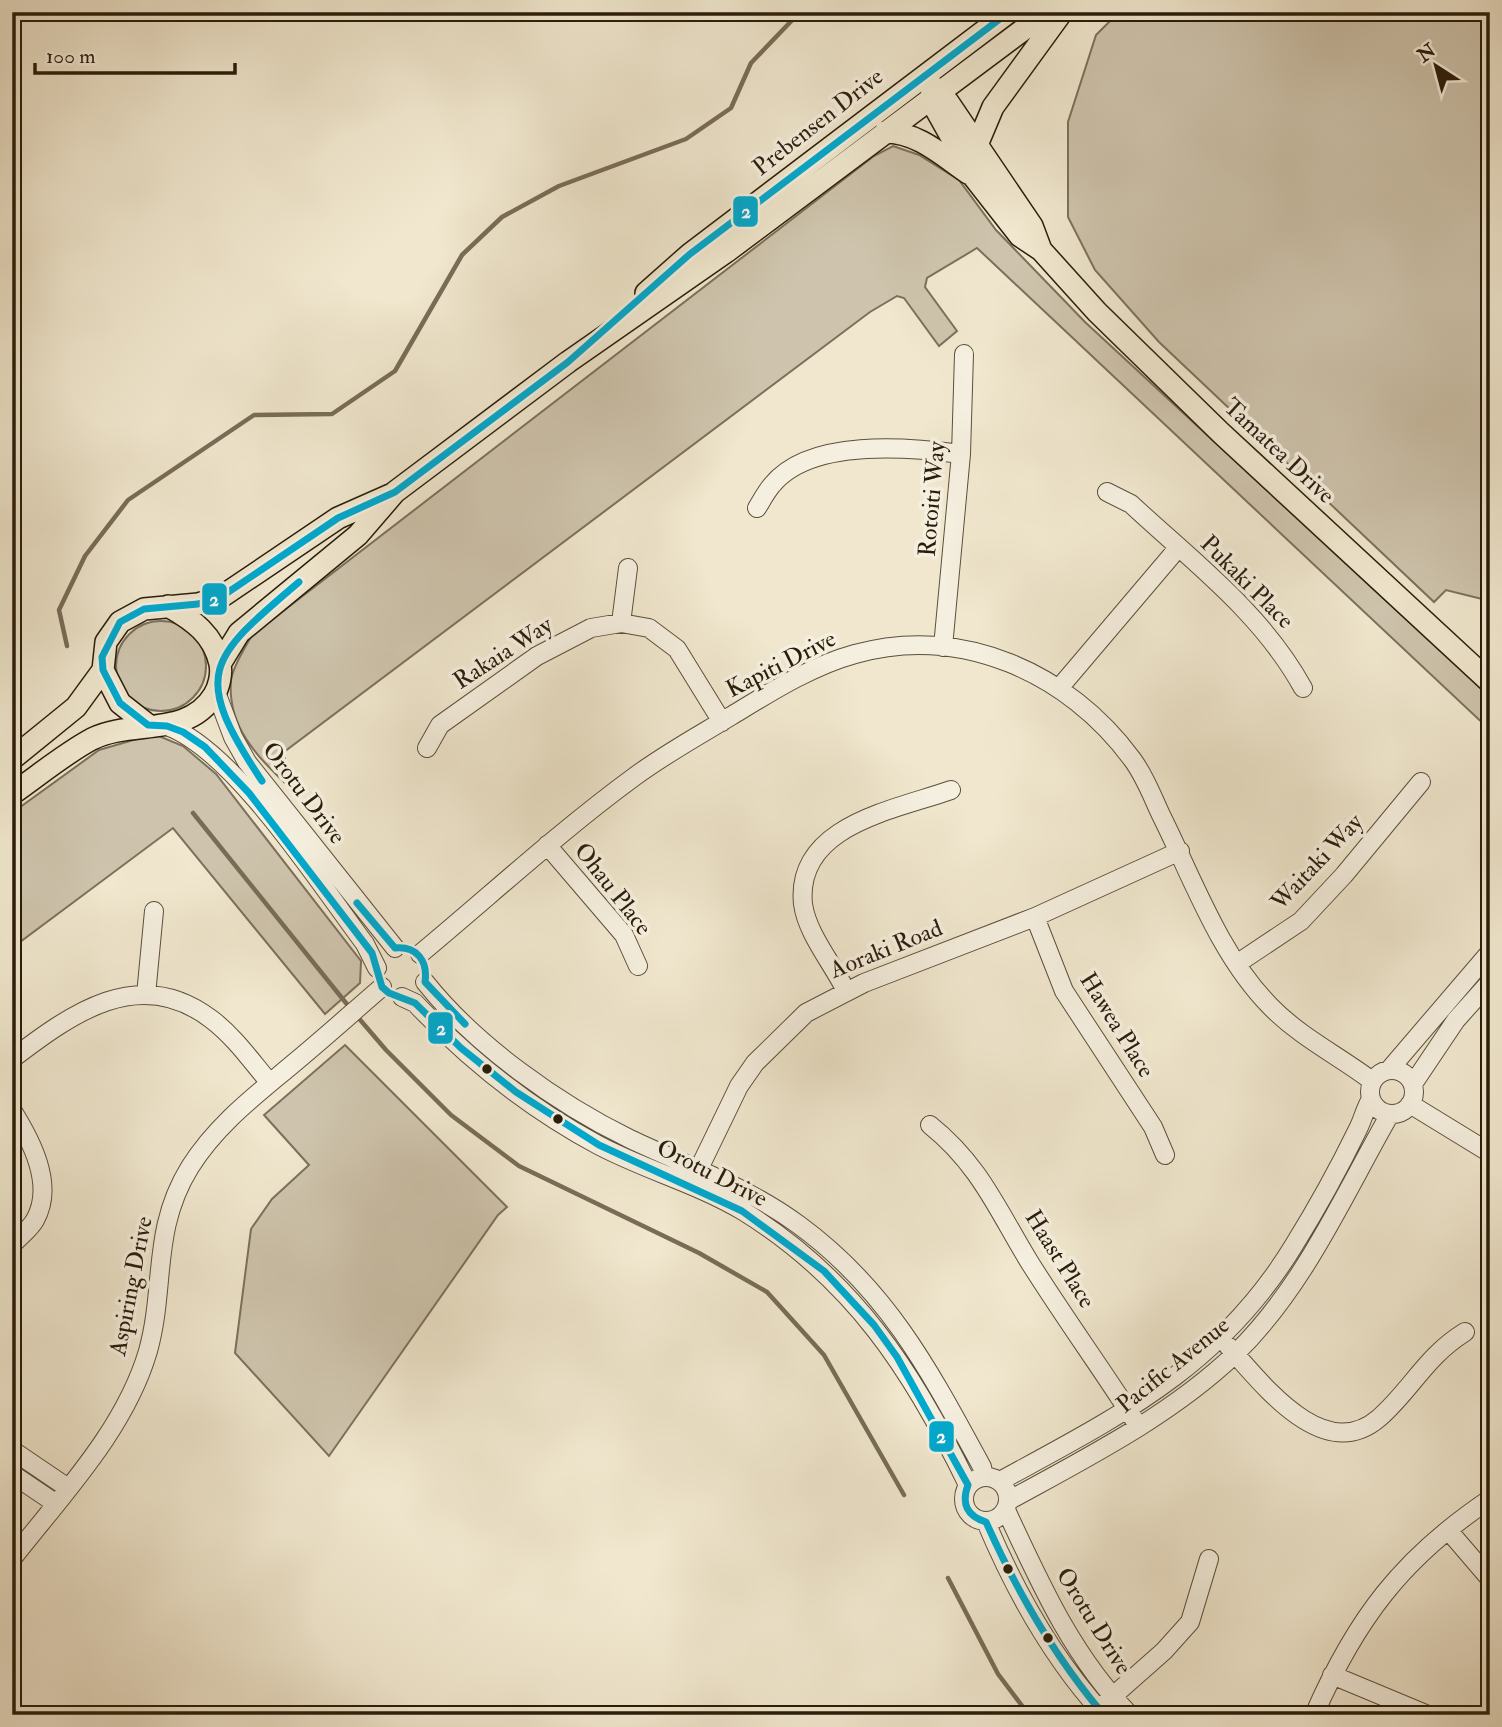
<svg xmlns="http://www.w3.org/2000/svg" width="1502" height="1727" font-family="'IM FELL Double Pica',serif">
  <rect width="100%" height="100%" fill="#f0e7ce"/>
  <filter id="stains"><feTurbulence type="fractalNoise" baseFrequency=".00286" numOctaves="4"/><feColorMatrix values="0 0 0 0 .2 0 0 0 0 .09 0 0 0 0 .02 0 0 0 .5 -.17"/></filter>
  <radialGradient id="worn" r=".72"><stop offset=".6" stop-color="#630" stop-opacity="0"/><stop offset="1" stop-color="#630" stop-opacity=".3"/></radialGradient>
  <path fill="#cec4ad" stroke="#7c705c" stroke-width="2" d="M 1119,12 L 1490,12 L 1490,601 L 1446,590 L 1434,602 L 1159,342 L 1095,270 L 1068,217 L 1068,122 L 1096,35 Z
    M 893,146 L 919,155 L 959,180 L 996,230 L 1085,322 L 1490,697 L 1490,730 L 977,248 L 927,278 L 925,287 L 957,331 L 939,346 L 904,298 L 897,296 L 870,312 L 284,752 L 288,786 C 257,756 227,727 231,680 C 233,666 245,648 252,635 L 874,156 Z
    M116 666a45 45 0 1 1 90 0a45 45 0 1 1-90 0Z
    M 154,734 L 183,746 L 216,774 L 361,961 L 360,983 L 325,1014 L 173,828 L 12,948 L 12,813 L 99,750 Z
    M 345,1045 L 507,1207 L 498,1215 L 329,1456 L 235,1353 L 251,1229 L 272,1199 L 309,1165 L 264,1115 Z"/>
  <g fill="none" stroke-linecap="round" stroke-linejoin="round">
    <path stroke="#796c57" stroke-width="4.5" d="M 67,646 L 59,610 L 85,556 L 128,500 L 254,415 L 332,414 L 395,371 L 462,255 L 502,217 L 559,186 L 686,139 L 731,108 L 751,63 L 800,12
      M 193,813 L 350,1008
      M 356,1015 L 386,1050 L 451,1115 L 519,1166 L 699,1253 L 767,1292 L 824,1355 L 904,1495
      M 948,1578 L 998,1674 L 1029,1715"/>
    <g stroke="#5c4f3b" stroke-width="20">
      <path id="minor" d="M 1107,492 L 1131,504 C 1192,561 1262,613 1303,688
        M 757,508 C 762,500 766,492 772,485 C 810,438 908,447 961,454
        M 621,623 L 628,568
        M 943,647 L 961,454 L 964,354
        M 1060,687 L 1178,548
        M 216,692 L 233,737 L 247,762 L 395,948
        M 167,726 C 234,750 320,884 365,944 L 377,968
        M 427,748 L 440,725 L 537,656 L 591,628 L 621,623 L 649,628 L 677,649 L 722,722
        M 547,845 L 624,935 L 638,966
        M 1035,917 L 1064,991 L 1153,1127 L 1165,1155
        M 420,954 C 491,895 559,832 634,777 C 665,754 698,736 731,716 C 769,693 811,666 855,654 C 961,624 1069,673 1132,759 C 1145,776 1152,796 1161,815 C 1193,879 1219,954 1270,1006 C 1300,1037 1339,1056 1372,1081
        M 1238,963 L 1301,921 L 1344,875 L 1421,782
        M 425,982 C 475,1045 558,1104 630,1139 C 687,1166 748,1187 799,1225 C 888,1290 931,1373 982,1467 L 984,1477
        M 846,991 C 833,964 807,934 803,904 C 795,825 895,810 951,790
        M 146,995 L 154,911
        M 402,997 L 415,1003 C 468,1059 531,1109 598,1145 C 645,1170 698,1184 743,1211 C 853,1279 913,1371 968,1485
        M 12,1059 C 71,1014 139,964 211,1019 C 234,1036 252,1062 270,1083
        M 1389,1070 L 1490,952
        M1370 1092a22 22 0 1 1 44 0a22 22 0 1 1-44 0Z
        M 1413,1084 L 1456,1020 L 1490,982
        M 1410,1104 L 1490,1153
        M 12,1110 C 31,1140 55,1185 35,1220 C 30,1229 19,1237 12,1245
        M 930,1125 C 980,1165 998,1211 1030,1263 C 1064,1317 1101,1368 1135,1421
        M 694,1179 L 739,1086 L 755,1063 L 806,1013 L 864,983 L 1035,917 L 1180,851
        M 1228,1346 C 1261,1382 1323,1466 1379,1418 C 1412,1389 1425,1357 1465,1332
        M 12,1450 L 68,1488
        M 12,1474 L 55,1503
        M964 1499a22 22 0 1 1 44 0a22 22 0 1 1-44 0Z
        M 1000,1481 C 1119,1416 1220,1367 1294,1245 C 1317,1208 1339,1168 1358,1129 C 1363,1119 1365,1109 1371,1099
        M 1008,1501 C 1086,1458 1170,1416 1235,1354 C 1304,1287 1343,1196 1390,1114
        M 1006,1510 C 1040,1583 1072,1656 1130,1715
        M 986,1522 C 1015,1591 1053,1659 1104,1715
        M 1448,1530 L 1490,1579
        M 12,1559 C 61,1496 125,1430 148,1351 C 166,1286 151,1230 190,1167 C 217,1124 256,1095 294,1063 C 324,1038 353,1012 382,987
        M 1332,1675 L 1428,1715
        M 1104,1704 L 1164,1651 L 1190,1622 L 1209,1559
        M 1314,1715 C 1356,1619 1402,1558 1490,1499"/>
    </g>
    <g stroke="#2a1c0a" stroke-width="24">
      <path id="major" d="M 934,87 L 930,99 L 973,176 L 1020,236 L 1041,250 L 1097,312 L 1221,433 L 1490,682
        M 938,94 L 948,102 L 1032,226 L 1041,250
        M 885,132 C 918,132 943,156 968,173
        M 977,145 L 993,107 L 1062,12
        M 646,293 L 690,254 L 1009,12
        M 220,664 L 239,633 L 358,535 L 395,492 L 568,362 L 726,252 L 1047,12
        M 148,725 L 120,703 L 103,670 L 106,642 L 120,622 L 144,609 L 198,604 L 221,597 L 338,518 L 390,495
        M 12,759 L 76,707 L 103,670
        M 12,794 C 38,776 64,754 92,739 C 132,719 188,738 214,695 C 219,687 222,674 220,664 C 214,635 193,620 168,606"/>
    </g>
    <use href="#minor" stroke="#f5efdf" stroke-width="18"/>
    <use href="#major" stroke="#f0e7ce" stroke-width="21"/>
    <g stroke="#f5efdf" stroke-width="12">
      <path id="bus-1" d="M 1009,12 L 690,254 L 568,362 L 395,492 L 338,518 L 221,597 L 198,604 L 144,609 L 120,622 L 102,657 L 103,670 L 120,703 L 148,725 L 167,726 L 183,732 L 205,747 L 249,793 L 372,953 L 382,987 L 389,993 L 415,1003 L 461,1048 L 516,1092 L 599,1145 L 742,1211 L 824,1271 L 874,1325 L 897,1357 L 968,1485 C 961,1504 967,1516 986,1522 C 1017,1592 1054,1656 1104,1715
        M 262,781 C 191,674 207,660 299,582
        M 357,903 L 395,948 C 417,946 428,961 425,982 L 465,1024"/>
    </g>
    <use href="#bus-1" stroke="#00a9ce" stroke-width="7"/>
  </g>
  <g fill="#2a1c0a" stroke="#f5efdf" stroke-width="2.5">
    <circle cx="487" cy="1069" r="6"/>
    <circle cx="558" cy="1119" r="6"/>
    <circle cx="1008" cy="1569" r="6"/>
    <circle cx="1048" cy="1638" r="6"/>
  </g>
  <g text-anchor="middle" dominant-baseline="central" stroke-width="7" stroke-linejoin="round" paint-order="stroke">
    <g font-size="24" fill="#2a1c0a" stroke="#f5efdf">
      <text transform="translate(818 122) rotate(-38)">Prebensen Drive</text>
      <text transform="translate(1279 451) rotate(43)">Tamatea Drive</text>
      <text transform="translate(932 499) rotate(-85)">Rotoiti Way</text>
      <text transform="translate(1247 582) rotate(45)">Pukaki Place</text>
      <text transform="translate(503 653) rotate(-33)">Rakaia Way</text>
      <text transform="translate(781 664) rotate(-27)">Kapiti Drive</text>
      <text transform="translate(304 793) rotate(53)">Orotu Drive</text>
      <text transform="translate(1317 862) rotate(-47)">Waitaki Way</text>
      <text transform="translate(613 889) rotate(52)">Ohau Place</text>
      <text transform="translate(886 949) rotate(-22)">Aoraki Road</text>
      <text transform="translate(1117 1025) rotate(58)">Hawea Place</text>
      <text transform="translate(712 1173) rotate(27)">Orotu Drive</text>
      <text transform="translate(1060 1259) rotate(58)">Haast Place</text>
      <text transform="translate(131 1286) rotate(-79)">Aspiring Drive</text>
      <text transform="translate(1173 1365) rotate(-39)">Pacific Avenue</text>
      <text transform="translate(1094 1621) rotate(58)">Orotu Drive</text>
    </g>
  </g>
  <g stroke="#f5efdf" stroke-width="2.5">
    <rect x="732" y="195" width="27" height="33" rx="7" fill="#00a9ce"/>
    <rect x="201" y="582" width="27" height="34" rx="7" fill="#00a9ce"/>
    <rect x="427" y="1011" width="27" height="34" rx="7" fill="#00a9ce"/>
    <rect x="928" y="1420" width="27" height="33" rx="7" fill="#00a9ce"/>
  </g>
  <g font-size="19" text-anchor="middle" font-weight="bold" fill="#fff">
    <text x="746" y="218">2</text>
    <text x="214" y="606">2</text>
    <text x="441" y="1035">2</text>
    <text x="941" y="1443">2</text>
  </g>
  <rect width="1502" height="1727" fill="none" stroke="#f0e7ce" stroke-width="42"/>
  <rect x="14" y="14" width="1474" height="1699" fill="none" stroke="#2a1c0a" stroke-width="3.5"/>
  <rect x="21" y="21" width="1460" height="1685" fill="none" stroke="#2a1c0a" stroke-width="2"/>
  <g transform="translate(1436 66) rotate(324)" stroke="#f5efdf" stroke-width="5" paint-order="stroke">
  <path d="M0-5L12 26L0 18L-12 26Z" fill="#2a1c0a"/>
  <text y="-10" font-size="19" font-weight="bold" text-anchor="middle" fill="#2a1c0a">N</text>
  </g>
  <path d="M35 63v10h200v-10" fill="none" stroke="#2a1c0a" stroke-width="3.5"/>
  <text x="46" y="63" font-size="21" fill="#2a1c0a" stroke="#f5efdf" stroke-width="5" paint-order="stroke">100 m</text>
  <rect width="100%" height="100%" filter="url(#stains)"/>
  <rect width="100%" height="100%" fill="url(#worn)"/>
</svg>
